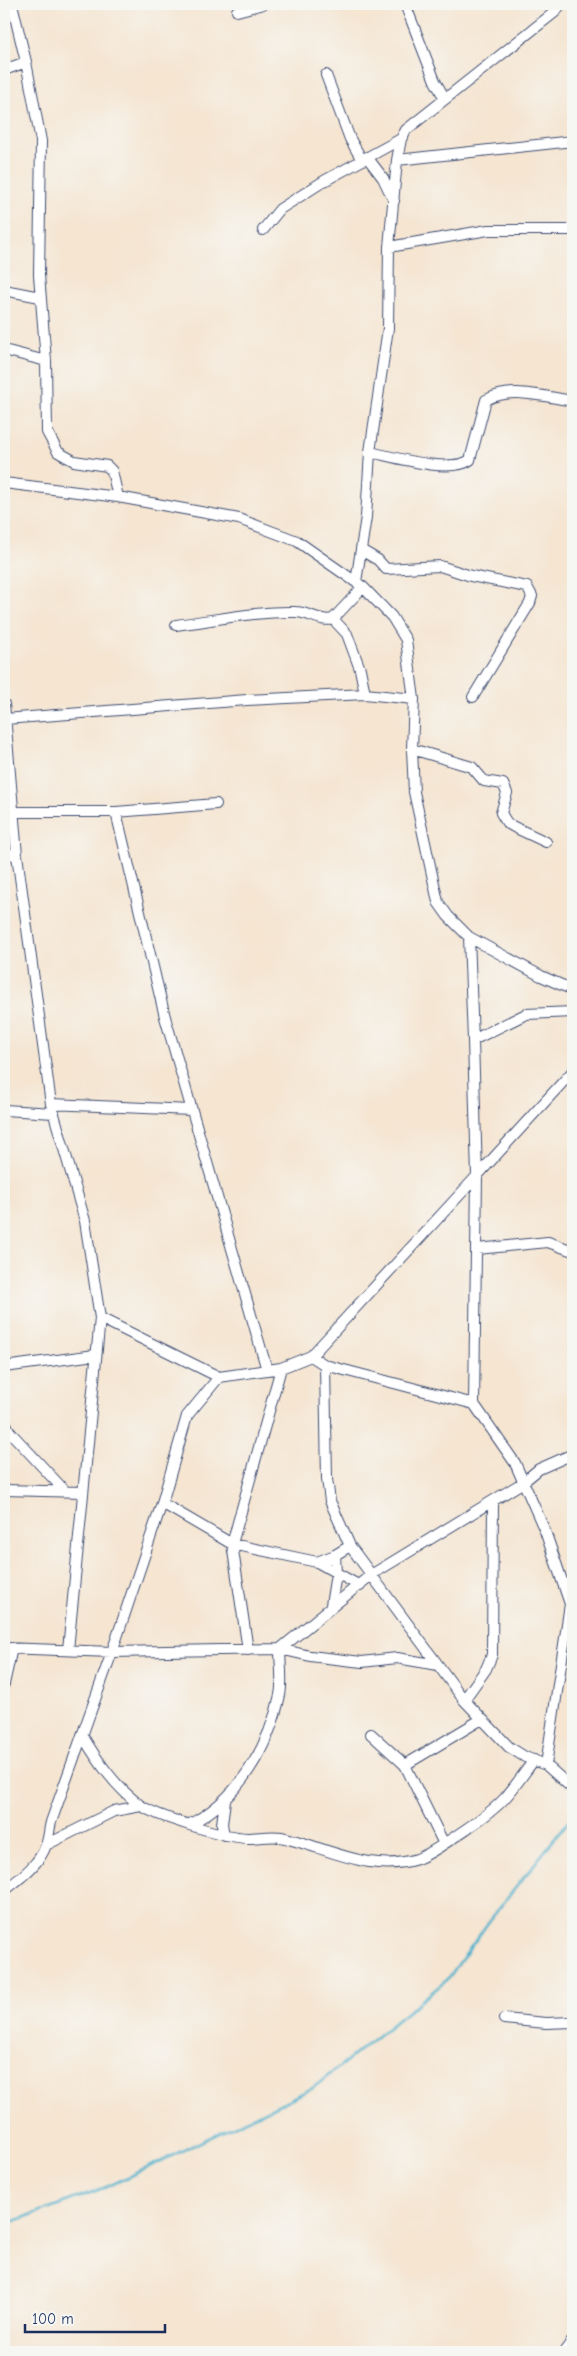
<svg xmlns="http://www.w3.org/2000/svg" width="577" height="2356" font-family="'Comic Neue',sans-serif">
  <rect width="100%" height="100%" fill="#f6f6f2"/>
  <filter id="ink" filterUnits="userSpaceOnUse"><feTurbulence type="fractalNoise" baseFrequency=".02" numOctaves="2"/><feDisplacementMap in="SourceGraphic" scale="10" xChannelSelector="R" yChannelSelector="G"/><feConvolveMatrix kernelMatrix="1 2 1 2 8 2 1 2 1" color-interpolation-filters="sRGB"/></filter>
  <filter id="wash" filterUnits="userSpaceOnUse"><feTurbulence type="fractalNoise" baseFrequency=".0096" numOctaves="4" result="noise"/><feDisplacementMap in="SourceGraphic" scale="20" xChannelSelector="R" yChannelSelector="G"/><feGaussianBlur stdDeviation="1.12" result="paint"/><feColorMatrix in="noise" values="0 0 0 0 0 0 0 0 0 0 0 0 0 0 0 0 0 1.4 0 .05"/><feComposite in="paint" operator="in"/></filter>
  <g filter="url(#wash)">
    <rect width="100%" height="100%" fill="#f5e5d1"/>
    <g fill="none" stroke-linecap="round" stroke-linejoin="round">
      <path stroke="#4fb2ce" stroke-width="2.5" d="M 4,2225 L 109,2186 L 313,2088 L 447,1980 L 490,1920 L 571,1818"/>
    </g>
  </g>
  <g filter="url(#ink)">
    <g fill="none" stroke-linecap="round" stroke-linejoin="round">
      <g stroke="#3c4a6f" stroke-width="12">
        <path id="street" d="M 12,4 L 26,62 L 41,141 L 39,275 L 46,361 L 47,432 L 58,452 L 74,461 L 107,466 L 112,471 L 118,497
          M 405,4 L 435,81 L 445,99
          M 237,11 L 263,4
          M 4,70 L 26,62
          M 326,75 L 350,139 L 362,160
          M 367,157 L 383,178 L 394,201
          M 397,160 L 573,141
          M 263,230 L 280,209 L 324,181 L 401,139
          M 389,247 L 488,230 L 573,230
          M 4,290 L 40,297
          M 4,350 L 46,361
          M 370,452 C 394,457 450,474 470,460 L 486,400 C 512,386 546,397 573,401
          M 4,483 L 118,497 L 239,519 L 297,541 L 363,587 L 392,617 L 406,640 L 414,699 L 412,749 L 414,792 L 438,902 L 448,916 L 469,937 L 541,976 L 573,990
          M 361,550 L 378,560 L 386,569 L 440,566 L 471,576 L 527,587 L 532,596 L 530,603 L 473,697
          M 356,582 L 366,517 L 370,452 L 388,328 L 389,247 L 397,160 L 401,139 L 406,130 L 555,12 L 561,4
          M 333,619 L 347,634 L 360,669 L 365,694
          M 176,625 C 216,620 256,611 296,612 C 308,612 322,623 333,619 L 363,587
          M 4,704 L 17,855 L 51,1104 L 85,1221 L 100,1318 L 219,1377
          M 5,719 L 247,700 L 365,694 L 414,699
          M 412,749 L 472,767 L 484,781 L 503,784 L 507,793 L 501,813 L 507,823 L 514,827 L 546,842
          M 14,812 L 116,812 L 165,1017 L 267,1370
          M 116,812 L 216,804
          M 4,854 L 17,855
          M 469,937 L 473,1040
          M 51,1104 L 191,1110
          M 4,1110 L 54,1113
          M 477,1249 L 548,1242 L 573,1251
          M 311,1356 L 325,1365 L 327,1479 L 330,1501 L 350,1546 L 464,1700 L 509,1747 L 525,1757 L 546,1765 L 573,1789
          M 325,1365 L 474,1404 L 515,1463 L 545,1531 L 570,1604 L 546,1765
          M 4,1367 L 95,1355
          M 474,1404 L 477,1176 L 573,1071
          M 4,1420 L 10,1432 L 64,1490
          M 4,1490 L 83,1492
          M 162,1503 L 232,1544 L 317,1562 L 360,1586
          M 317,1562 L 335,1555 L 350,1546
          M 331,1605 L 336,1574 L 335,1555
          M 4,1648 L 112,1652 L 280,1649 L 310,1656 L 362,1662 L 397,1658 L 438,1665
          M 280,1649 L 371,1575 L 522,1483 L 539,1469 L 573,1454
          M 68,1650 L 100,1318
          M 248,1650 L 232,1544 L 281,1368
          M 4,1684 L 12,1648
          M 464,1700 L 486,1669 L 492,1655 L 493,1501
          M 371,1734 L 405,1765 L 444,1844
          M 82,1735 C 97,1760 115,1787 140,1805 C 157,1817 225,1837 247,1838 C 258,1838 271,1835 281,1837 C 326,1847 370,1874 417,1859 C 430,1854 441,1846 453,1838 C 470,1826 489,1815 504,1799 C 515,1787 524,1773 534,1760
          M 405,1765 L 482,1719
          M 190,1824 C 238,1800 269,1747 280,1695 C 283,1681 280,1664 280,1649
          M 224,1835 L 222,1824 L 225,1800
          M 46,1845 L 114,1811 L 141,1806
          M 4,1891 C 19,1879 40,1864 46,1845 C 49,1838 49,1829 51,1822 L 112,1652 L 162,1503 L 187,1416 L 219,1377 L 281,1368 L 311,1356 L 477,1176 L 473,1040 L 526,1014 L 573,1012
          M 504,2019 L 546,2023 L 573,2022
          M 564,2352 L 573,2340"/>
      </g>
      <use href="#street" stroke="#fff" stroke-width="10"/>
    </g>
  </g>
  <rect width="577" height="2356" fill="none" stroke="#f6f6f2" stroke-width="20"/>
  <path d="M25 2324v8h140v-8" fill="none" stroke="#1b2f5e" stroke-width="2.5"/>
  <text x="32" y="2324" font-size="15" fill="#1b2f5e" stroke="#f6f6f2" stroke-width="4" paint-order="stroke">100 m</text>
</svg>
